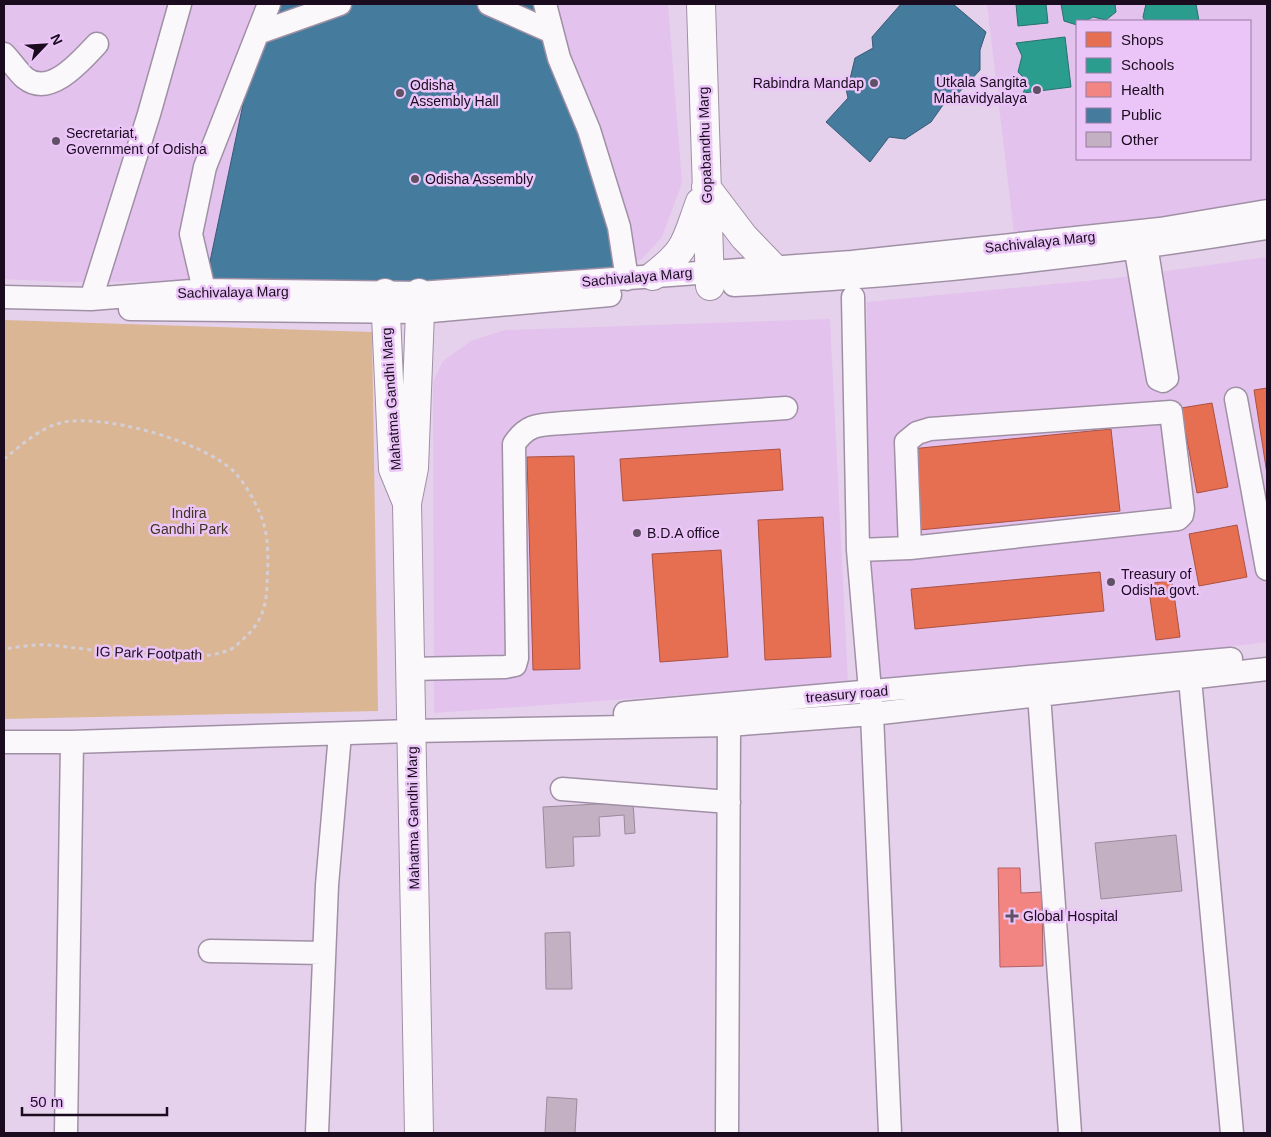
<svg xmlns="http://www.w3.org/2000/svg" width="1271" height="1137" font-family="Helvetica,sans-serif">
  <rect width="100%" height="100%" fill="#e5d1ec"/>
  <path fill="#e3c2ee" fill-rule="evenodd" d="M 4,4 L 668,4 L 682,183 L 662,237 L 641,260 L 426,279 L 62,282 L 4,279 Z
    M 987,4 L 1267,4 L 1267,205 L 1189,218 L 1014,233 ZM 1077,21 L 1250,21 L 1250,159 L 1077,159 Z
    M 1267,257 L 1267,642 L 877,692 L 866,568 L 867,302 L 1116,278 Z
    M 830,319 L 848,683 L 434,713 L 433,382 L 443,361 L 471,341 L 505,330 Z"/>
  <path fill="#dab695" d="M 4,320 L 372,332 L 378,711 L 4,719 Z"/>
  <path fill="#e76f51" stroke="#aa5142" d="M 1267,388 L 1267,474 L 1254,390 Z
    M 1212,403 L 1228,487 L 1197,493 L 1181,408 Z
    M 1111,429 L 1120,511 L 919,530 L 911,449 Z
    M 780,449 L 783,490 L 623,501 L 620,459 Z
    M 574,456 L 580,669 L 533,670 L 527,457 Z
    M 823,517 L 831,657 L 765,660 L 758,520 Z
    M 1237,525 L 1247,577 L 1199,586 L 1189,534 Z
    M 721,550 L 728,657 L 660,662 L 652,554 Z
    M 1100,572 L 1104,611 L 915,629 L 911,589 Z
    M 1172,580 L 1180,637 L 1156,640 L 1148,584 Z"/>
  <path fill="#2a9d8f" stroke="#25726d" d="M 1016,4 L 1046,4 L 1048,23 L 1018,26 Z
    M 1061,4 L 1115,4 L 1116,12 L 1106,20 L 1093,17 L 1085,21 L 1077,21 L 1077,25 L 1064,21 Z
    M 1146,4 L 1196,4 L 1199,21 L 1145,21 L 1143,17 Z
    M 1065,37 L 1071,87 L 1023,93 L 1028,82 L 1018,72 L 1022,56 L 1016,43 Z"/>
  <path fill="#f28482" stroke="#b16064" d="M 998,868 L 1020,868 L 1021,893 L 1042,892 L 1043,966 L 1000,967 Z"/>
  <path fill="#457b9d" stroke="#385a77" d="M 269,4 L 545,4 L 627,279 L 204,290 L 258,33 Z
    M 901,4 L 953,4 L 986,32 L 980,50 L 980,70 L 950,102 L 943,105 L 931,122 L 905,139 L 889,137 L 870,162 L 826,122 L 848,98 L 845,84 L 850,79 L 855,58 L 873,48 L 872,37 Z"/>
  <path fill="#c3b0c3" stroke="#9b8a9c" d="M 633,802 L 635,833 L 625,834 L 624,815 L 599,817 L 600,836 L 573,837 L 574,866 L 546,868 L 543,807 Z
    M 1176,835 L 1182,891 L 1101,899 L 1095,843 Z
    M 570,932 L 572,989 L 546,989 L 545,933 Z
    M 547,1097 L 577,1099 L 575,1133 L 545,1133 Z"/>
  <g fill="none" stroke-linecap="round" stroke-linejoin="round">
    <g stroke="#a090a5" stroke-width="25">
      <path id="minor" d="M 489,4 L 552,32
        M 545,4 L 559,58 L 589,130 L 619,227 L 627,279
        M 258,33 L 340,4
        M 4,54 C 11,61 17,71 25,78 C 50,98 81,61 97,44
        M 1133,234 L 1158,379 L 1163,381 L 1167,378 L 1144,232
        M 734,285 C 912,276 1091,257 1267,228
        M 204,290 L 191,234 L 205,167 L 269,4
        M 4,297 L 91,299 L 204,290 L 419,293 L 852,262 L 1160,229 L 1267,211
        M 853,297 L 858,550 L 872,714 L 890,1133
        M 91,299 L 149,114 L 180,4
        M 130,309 L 420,312 L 610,295
        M 1236,399 L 1267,569
        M 858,550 L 910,548 L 1178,519 L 1182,515 L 1183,509 L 1171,412 L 930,429 L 917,433 L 906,442 L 910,548
        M 410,669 L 505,667 L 515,665 L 517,658 L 514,444 C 528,423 540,425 564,423 L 786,408
        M 1190,679 L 1232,1133
        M 1039,694 L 1070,1133
        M 625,713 L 1231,659
        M 4,742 L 72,742 L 411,731 L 729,725 L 872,714 L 1267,669
        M 562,789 L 729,802
        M 210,951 L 324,953
        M 66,1133 L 72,742
        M 317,1133 L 327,885 L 340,734
        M 727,1133 L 729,725"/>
    </g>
    <g stroke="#a090a5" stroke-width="30">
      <path id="major" d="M 701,4 L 710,286
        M 706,187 L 744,237 L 773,267
        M 653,276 C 688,249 685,242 700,202
        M 385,293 L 393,469 L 407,503
        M 419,293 L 420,312 L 414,468 L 407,503 L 419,1133"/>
    </g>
    <path stroke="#d4ced6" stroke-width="3" stroke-dasharray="4 4" stroke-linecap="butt" d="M 4,459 C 22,445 40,427 64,422 C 107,415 191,439 226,465 C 240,474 252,496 259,511 C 270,534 268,561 267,585 C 266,610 260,625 241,641 C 238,644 234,648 229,650 C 187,667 96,649 49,645 C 34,644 18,647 4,649"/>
    <use href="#minor" stroke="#fbf8fc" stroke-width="22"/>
    <use href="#major" stroke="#fbf8fc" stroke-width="28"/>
  </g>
  <g fill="#615166" stroke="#ebc5f8" stroke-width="2">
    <circle cx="874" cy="83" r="5"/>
    <circle cx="1037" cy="90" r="5"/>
    <circle cx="400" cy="93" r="5"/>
    <circle cx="56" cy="141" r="5"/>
    <circle cx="415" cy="179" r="5"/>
    <circle cx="637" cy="533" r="5"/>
    <circle cx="1111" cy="582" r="5"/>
    <path d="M1009.5 908.5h5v5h5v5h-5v5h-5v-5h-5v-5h5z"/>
  </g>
  <g text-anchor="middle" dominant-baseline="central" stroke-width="5" stroke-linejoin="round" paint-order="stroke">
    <g font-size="14" fill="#1a0c1e" stroke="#ebc5f8" text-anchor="start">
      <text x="1027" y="82" text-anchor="end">Utkala Sangita<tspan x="1027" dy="16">Mahavidyalaya</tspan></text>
      <text x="864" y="83" text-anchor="end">Rabindra Mandap</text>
      <text x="410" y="85">Odisha<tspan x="410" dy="16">Assembly Hall</tspan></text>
      <text x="66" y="133">Secretariat,<tspan x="66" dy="16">Government of Odisha</tspan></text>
      <text x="425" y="179">Odisha Assembly</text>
      <text x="647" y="533">B.D.A office</text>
      <text x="1121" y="574">Treasury of<tspan x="1121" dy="16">Odisha govt.</tspan></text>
      <text x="1023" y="916">Global Hospital</text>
    </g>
    <g font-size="14" fill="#1a0c1e" stroke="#ebc5f8">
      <text transform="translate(705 145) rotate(-92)">Gopabandhu Marg</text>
      <text transform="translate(1040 242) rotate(-6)">Sachivalaya Marg</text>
      <text transform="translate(637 277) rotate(-5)">Sachivalaya Marg</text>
      <text transform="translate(233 292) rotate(-1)">Sachivalaya Marg</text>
      <text transform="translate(391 399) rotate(-94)">Mahatma Gandhi Marg</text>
      <text transform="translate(149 653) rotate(2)">IG Park Footpath</text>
      <text transform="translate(847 694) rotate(-5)">treasury road</text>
      <text transform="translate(413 818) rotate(-91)">Mahatma Gandhi Marg</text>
    </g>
    <g font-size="14" fill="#423520" stroke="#ebc5f8">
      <text x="189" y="513">Indira<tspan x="189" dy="16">Gandhi Park</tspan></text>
    </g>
  </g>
  <rect width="1271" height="1137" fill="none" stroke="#1a0c1e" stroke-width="10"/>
  <rect x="1076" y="20" width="175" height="140" fill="#ebc5f8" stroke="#977ba1"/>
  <rect x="1086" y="32" width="25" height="15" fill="#e76f51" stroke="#977ba1"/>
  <text x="1121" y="45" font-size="15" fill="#1a0c1e">Shops</text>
  <rect x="1086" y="58" width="25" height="15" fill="#2a9d8f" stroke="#977ba1"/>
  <text x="1121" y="70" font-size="15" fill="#1a0c1e">Schools</text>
  <rect x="1086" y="82" width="25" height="15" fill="#f28482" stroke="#977ba1"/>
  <text x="1121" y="95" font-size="15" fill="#1a0c1e">Health</text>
  <rect x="1086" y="108" width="25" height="15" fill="#457b9d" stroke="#977ba1"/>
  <text x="1121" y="120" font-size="15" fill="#1a0c1e">Public</text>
  <rect x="1086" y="132" width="25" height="15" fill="#c3b0c3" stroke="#977ba1"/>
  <text x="1121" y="145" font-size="15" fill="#1a0c1e">Other</text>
  <g transform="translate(45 45) rotate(65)" stroke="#ebc5f8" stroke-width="4" paint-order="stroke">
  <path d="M0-4L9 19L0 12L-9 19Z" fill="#1a0c1e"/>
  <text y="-8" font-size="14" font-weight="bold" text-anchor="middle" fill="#1a0c1e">N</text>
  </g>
  <path d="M22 1107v8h145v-8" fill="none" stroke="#1a0c1e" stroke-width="2.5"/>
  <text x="30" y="1107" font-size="15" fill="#1a0c1e" stroke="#ebc5f8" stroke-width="4" paint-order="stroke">50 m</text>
</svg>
